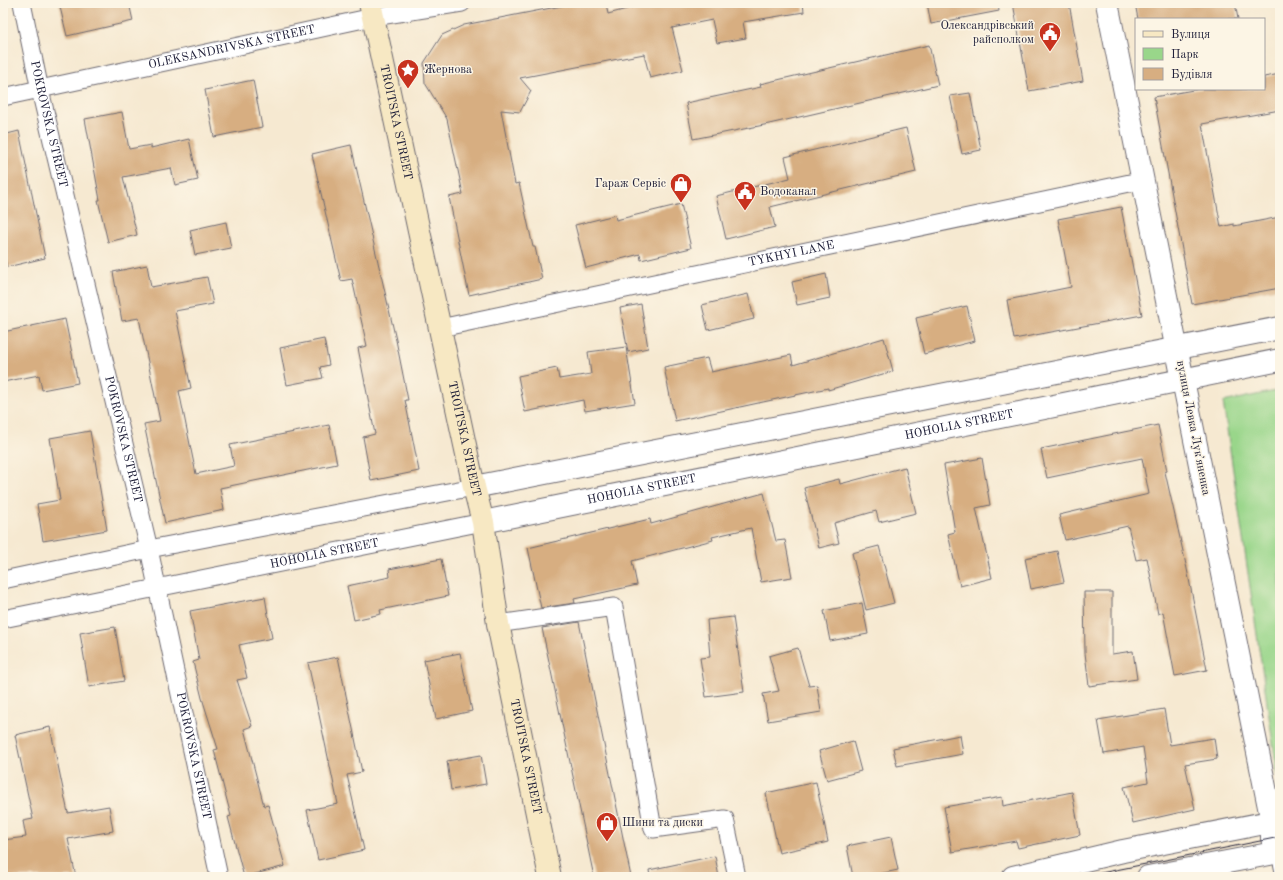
<svg xmlns="http://www.w3.org/2000/svg" width="1283" height="880" font-family="'Old Standard TT',serif">
  <rect width="100%" height="100%" fill="#fcf5e5"/>
  <filter id="ink" filterUnits="userSpaceOnUse"><feTurbulence type="fractalNoise" baseFrequency=".025" numOctaves="2"/><feDisplacementMap in="SourceGraphic" scale="8" xChannelSelector="R" yChannelSelector="G"/><feConvolveMatrix kernelMatrix="1 2 1 2 8 2 1 2 1" color-interpolation-filters="sRGB"/></filter>
  <filter id="wash" filterUnits="userSpaceOnUse"><feTurbulence type="fractalNoise" baseFrequency=".012" numOctaves="4" result="noise"/><feDisplacementMap in="SourceGraphic" scale="16" xChannelSelector="R" yChannelSelector="G"/><feGaussianBlur stdDeviation="0.9" result="paint"/><feColorMatrix in="noise" values="0 0 0 0 0 0 0 0 0 0 0 0 0 0 0 0 0 1.4 0 .05"/><feComposite in="paint" operator="in"/></filter>
  <g filter="url(#wash)">
    <rect width="100%" height="100%" fill="#f6e9d1"/>
    <path fill="#99d68a" stroke="#5e7c62" d="M 1280,390 L 1280,792 L 1223,402 Z"/>
    <g id="blocks">
      <path fill="#d7ae81" d="M 59,3 L 129,3 L 133,21 L 67,36 Z
        M 577,3 L 606,3 L 608,14 L 649,3 L 803,3 L 804,12 L 743,22 L 746,38 L 717,43 L 712,20 L 672,28 L 683,70 L 650,78 L 644,54 L 520,78 L 531,91 L 520,112 L 501,110 L 515,184 L 519,183 L 533,247 L 535,247 L 542,279 L 469,295 L 449,197 L 463,194 L 447,119 L 425,83 L 424,63 L 442,35 L 464,25 Z
        M 927,3 L 998,3 L 999,11 L 931,24 Z
        M 1013,3 L 1069,3 L 1083,81 L 1029,91 Z
        M 1135,3 L 1235,3 L 1238,19 L 1138,19 Z
        M 929,45 L 938,85 L 769,124 L 693,139 L 686,103 L 761,87 L 760,84 Z
        M 1280,74 L 1280,110 L 1202,124 L 1221,227 L 1234,224 L 1234,226 L 1280,217 L 1280,288 L 1192,304 L 1154,97 L 1199,89 L 1264,89 L 1264,77 Z
        M 253,80 L 262,127 L 214,137 L 205,90 Z
        M 970,93 L 981,150 L 962,154 L 950,96 Z
        M 122,112 L 129,149 L 151,145 L 151,148 L 189,139 L 198,180 L 175,185 L 171,168 L 123,177 L 137,235 L 108,242 L 98,200 L 100,200 L 85,119 Z
        M 906,128 L 916,172 L 770,207 L 775,227 L 726,239 L 716,196 L 790,178 L 785,157 Z
        M 19,131 L 45,258 L 7,267 L 3,249 L 3,135 Z
        M 351,145 L 396,340 L 408,400 L 405,400 L 419,471 L 371,481 L 363,437 L 375,434 L 358,348 L 367,346 L 352,279 L 341,281 L 312,154 Z
        M 681,204 L 691,248 L 641,260 L 640,254 L 586,268 L 575,225 L 615,215 L 616,220 Z
        M 1121,207 L 1142,315 L 1014,339 L 1007,300 L 1071,287 L 1058,219 Z
        M 226,222 L 231,248 L 195,255 L 190,230 Z
        M 147,265 L 151,287 L 207,277 L 213,304 L 175,311 L 191,388 L 179,391 L 196,474 L 234,466 L 230,445 L 329,425 L 337,464 L 220,488 L 224,510 L 165,523 L 144,424 L 160,421 L 139,318 L 122,321 L 113,272 Z
        M 826,274 L 830,298 L 797,305 L 792,282 Z
        M 748,294 L 754,319 L 708,330 L 702,305 Z
        M 641,304 L 648,348 L 628,352 L 620,308 Z
        M 967,306 L 975,341 L 924,354 L 916,318 Z
        M 65,319 L 78,383 L 42,390 L 39,375 L 3,382 L 3,332 Z
        M 884,338 L 893,371 L 828,390 L 828,388 L 675,421 L 664,367 L 707,358 L 711,372 L 791,355 L 793,365 Z
        M 324,339 L 329,365 L 320,367 L 323,378 L 287,385 L 280,348 Z
        M 626,347 L 635,403 L 585,411 L 583,400 L 525,412 L 518,376 L 557,368 L 559,379 L 591,374 L 588,352 Z
        M 1158,425 L 1167,471 L 1165,472 L 1187,569 L 1207,670 L 1175,676 L 1163,612 L 1158,614 L 1147,558 L 1136,560 L 1128,526 L 1065,540 L 1059,515 L 1149,494 L 1142,458 L 1047,478 L 1041,449 Z
        M 90,431 L 107,530 L 43,541 L 37,504 L 60,500 L 50,438 Z
        M 982,458 L 990,505 L 976,508 L 992,578 L 960,586 L 948,534 L 955,532 L 944,465 Z
        M 905,467 L 916,513 L 879,522 L 876,511 L 834,523 L 839,543 L 819,548 L 804,488 L 839,479 L 840,484 Z
        M 764,493 L 776,541 L 785,540 L 792,577 L 761,582 L 751,528 L 712,537 L 713,540 L 632,561 L 637,585 L 574,599 L 575,603 L 541,608 L 528,548 L 650,519 L 651,524 Z
        M 879,546 L 894,603 L 866,610 L 852,553 Z
        M 1057,551 L 1064,582 L 1031,589 L 1025,558 Z
        M 441,559 L 448,596 L 380,610 L 381,614 L 354,620 L 347,586 L 390,577 L 389,569 Z
        M 1084,592 L 1112,592 L 1112,654 L 1133,651 L 1137,679 L 1089,686 L 1085,653 Z
        M 265,597 L 272,638 L 239,645 L 247,678 L 237,680 L 252,726 L 244,729 L 264,806 L 268,805 L 285,866 L 244,877 L 228,817 L 231,816 L 214,750 L 218,749 L 202,698 L 193,662 L 199,660 L 190,611 Z
        M 862,603 L 868,634 L 830,641 L 824,611 Z
        M 733,617 L 744,692 L 706,697 L 700,658 L 710,657 L 707,620 Z
        M 579,622 L 631,877 L 594,877 L 542,628 Z
        M 115,627 L 124,681 L 89,687 L 80,633 Z
        M 798,648 L 809,686 L 817,685 L 821,712 L 768,721 L 763,694 L 779,691 L 769,656 Z
        M 460,653 L 472,711 L 436,719 L 424,660 Z
        M 338,657 L 362,772 L 347,775 L 364,850 L 318,860 L 307,810 L 338,804 L 308,663 Z
        M 1164,709 L 1170,745 L 1214,738 L 1217,759 L 1185,764 L 1195,809 L 1133,823 L 1124,787 L 1148,782 L 1143,747 L 1104,754 L 1098,720 Z
        M 50,727 L 68,813 L 109,806 L 113,831 L 68,839 L 76,877 L 3,877 L 3,840 L 26,837 L 23,821 L 33,819 L 15,735 Z
        M 960,735 L 963,754 L 897,766 L 893,748 Z
        M 853,741 L 861,771 L 827,780 L 819,751 Z
        M 481,755 L 486,784 L 451,790 L 447,761 Z
        M 816,782 L 828,842 L 779,853 L 766,793 Z
        M 1072,792 L 1080,835 L 1018,848 L 1016,841 L 952,852 L 944,807 L 1002,797 L 1003,806 Z
        M 891,837 L 898,870 L 865,877 L 853,877 L 847,846 Z
        M 715,856 L 719,877 L 650,877 L 649,870 Z"/>
    </g>
  </g>
  <g filter="url(#ink)">
    <use href="#blocks" fill-opacity="0" stroke="#6c6870" stroke-width="1"/>
    <g fill="none" stroke-linecap="round" stroke-linejoin="round">
      <g stroke="#6c6870" stroke-width="11">
        <path id="service" d="M 1276,853 L 1280,872"/>
      </g>
      <g stroke="#6c6870" stroke-width="19">
        <g id="minor">
          <path id="s1" d="M 22,3 L 40,90 L 149,549 L 219,877"/>
          <path id="s2" d="M 3,97 L 373,17 L 462,3"/>
          <path id="s3" d="M 440,328 L 1144,180"/>
          <path d="M 3,580 L 149,549 L 474,487"/>
          <path id="s4" d="M 3,619 L 483,522"/>
          <path d="M 498,624 L 614,607 L 653,829 L 725,819 L 737,877"/>
        </g>
      </g>
      <g stroke="#6c6870" stroke-width="24">
        <g id="tertiary">
          <path d="M 1107,3 L 1272,822 L 1272,838 L 1276,853"/>
          <path d="M 474,487 L 1280,328"/>
          <path id="s5" d="M 483,522 L 1280,360"/>
          <path d="M 1013,877 L 1123,851 L 1280,820"/>
          <path d="M 1148,877 L 1280,852"/>
        </g>
      </g>
      <g stroke="#6c6870" stroke-width="24">
        <g id="secondary">
          <path id="s6" d="M 370,3 L 474,487 L 483,522 L 498,624 L 550,877"/>
        </g>
      </g>
      <use href="#service" stroke="#fff" stroke-width="9"/>
      <use href="#minor" stroke="#fff" stroke-width="17"/>
      <use href="#tertiary" stroke="#fff" stroke-width="22"/>
      <use href="#secondary" stroke="#f7e8c3" stroke-width="22"/>
      <path stroke="#22223b" stroke-width="1" d="M 1081,877 L 1280,837"/>
    </g>
  </g>
  <defs>
    <g id="civic-pin" transform="scale(1.15)"><path d="M0 17L-7.5 6A9.5 9.5 0 1 1 7.5 6Z" fill="#c8321e" stroke="#fcf5e5"/><path d="M-.6-6.5H3V-4.5H.6V-3L4-1V1h2V6H-6V1h2V-1L-.6-3ZM-1.2 2.5V6h2.4V2.5Z" fill="#fff"/></g>
    <g id="sight-pin" transform="scale(1.15)"><path d="M0 17L-7.5 6A9.5 9.5 0 1 1 7.5 6Z" fill="#c8321e" stroke="#fcf5e5"/><path d="M0-6L1.8-2.2L6-1.7L2.9 1.2L3.7 5.4L0 3.3L-3.7 5.4L-2.9 1.2L-6-1.7L-1.8-2.2Z" fill="#fff"/></g>
    <g id="shop-pin" transform="scale(1.15)"><path d="M0 17L-7.5 6A9.5 9.5 0 1 1 7.5 6Z" fill="#c8321e" stroke="#fcf5e5"/><path d="M-5-2.5h2.3a2.7 3.5 0 0 1 5.4 0H5L5.5 6h-11ZM-1.5-2.5h3a1.5 2.3 0 0 0-3 0Z" fill="#fff"/></g>
  </defs>
  <g fill-rule="evenodd">
    <use href="#civic-pin" x="1050" y="33"/>
    <use href="#sight-pin" x="408" y="70"/>
    <use href="#shop-pin" x="681" y="184"/>
    <use href="#civic-pin" x="745" y="192"/>
    <use href="#shop-pin" x="607" y="823"/>
  </g>
  <g text-anchor="middle" dominant-baseline="central" stroke-width="3" stroke-linejoin="round" paint-order="stroke">
    <g font-size="12" fill="#22223b" stroke="#fcf5e5" text-anchor="start">
      <text x="1034" y="26" text-anchor="end">Олександрівський<tspan x="1034" dy="14">райсполком</tspan></text>
      <text x="424" y="70">Жернова</text>
      <text x="666" y="184" text-anchor="end">Гараж Сервіс</text>
      <text x="760" y="192">Водоканал</text>
      <text x="622" y="823">Шини та диски</text>
    </g>
    <g font-size="12" fill="#22223b" stroke="#fcf5e5">
      <text stroke="none"><textPath href="#s2" startOffset="234">OLEKSANDRIVSKA STREET</textPath></text>
      <text stroke="none"><textPath href="#s6" startOffset="122">TROITSKA STREET</textPath></text>
      <text stroke="none"><textPath href="#s1" startOffset="124">POKROVSKA STREET</textPath></text>
      <text stroke="none"><textPath href="#s3" startOffset="359">TYKHYI LANE</textPath></text>
      <text stroke="none"><textPath href="#s5" startOffset="486">HOHOLIA STREET</textPath></text>
      <text transform="translate(1193 428) rotate(79)">вулиця Левка Лукʼяненка</text>
      <text stroke="none"><textPath href="#s1" startOffset="448">POKROVSKA STREET</textPath></text>
      <text stroke="none"><textPath href="#s6" startOffset="446">TROITSKA STREET</textPath></text>
      <text stroke="none"><textPath href="#s5" startOffset="162">HOHOLIA STREET</textPath></text>
      <text stroke="none"><textPath href="#s4" startOffset="328">HOHOLIA STREET</textPath></text>
      <text stroke="none"><textPath href="#s1" startOffset="772">POKROVSKA STREET</textPath></text>
      <text stroke="none"><textPath href="#s6" startOffset="770">TROITSKA STREET</textPath></text>
    </g>
  </g>
  <rect width="1283" height="880" fill="none" stroke="#fcf5e5" stroke-width="16"/>
  <rect x="1135" y="18" width="130" height="72" fill="#fcf5e5" stroke="#a5a1a1"/>
  <rect x="1143" y="31" width="20" height="6" fill="#f7e8c3" stroke="#a5a1a1"/>
  <text x="1171" y="38" font-size="12" fill="#22223b">Вулиця</text>
  <rect x="1143" y="48" width="20" height="12" fill="#99d68a" stroke="#a5a1a1"/>
  <text x="1171" y="58" font-size="12" fill="#22223b">Парк</text>
  <rect x="1143" y="68" width="20" height="12" fill="#d7ae81" stroke="#a5a1a1"/>
  <text x="1171" y="78" font-size="12" fill="#22223b">Будівля</text>
</svg>
